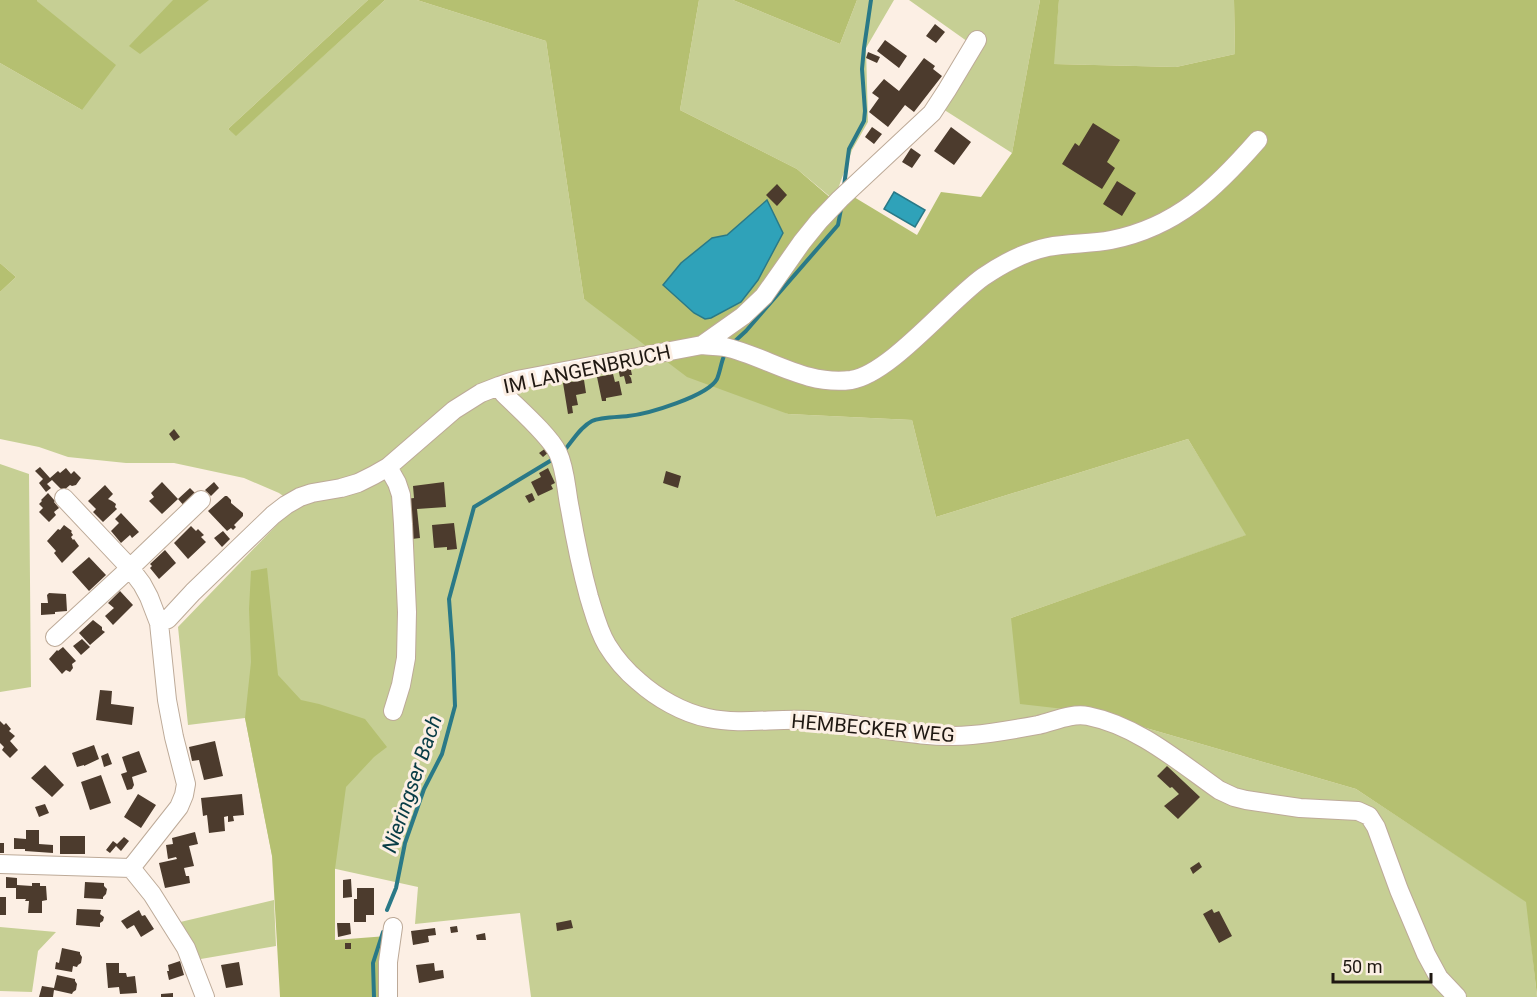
<svg xmlns="http://www.w3.org/2000/svg" width="1537" height="997" font-family="Roboto,sans-serif">
  <rect width="100%" height="100%" fill="#fcefe4"/>
  <path fill="#c6cf94" d="M 37,0 L 368,0 L 228,129 L 236,135 L 385,0 L 417,0 L 546,41 L 584,299 L 788,414 L 912,420 L 936,517 L 1188,439 L 1247,535 L 1011,618 L 1091,712 L 1356,789 L 1527,902 L 1537,997 L 531,997 L 520,913 L 415,924 L 418,887 L 272,855 L 245,718 L 188,725 L 178,627 L 296,505 L 279,493 L 244,478 L 174,463 L 126,463 L 68,457 L 39,447 L 0,439 L 0,292 L 16,277 L 0,263 L 0,63 L 82,110 Z
    M 699,0 L 733,0 L 840,44 L 857,0 L 894,0 L 866,48 L 868,122 L 852,150 L 834,200 L 797,169 L 680,110 Z
    M 909,0 L 1040,0 L 1012,153 L 935,104 L 971,44 Z
    M 1059,0 L 1234,0 L 1235,54 L 1176,67 L 1053,64 Z
    M 0,464 L 29,474 L 31,687 L 0,692 Z
    M 274,900 L 276,946 L 195,960 L 176,923 Z
    M 0,927 L 56,932 L 38,951 L 32,992 L 0,991 Z"/>
  <path fill="#b5c071" fill-rule="evenodd" d="M 0,0 L 37,0 L 38,2 L 116,65 L 82,110 L 0,63 Z
    M 173,0 L 209,0 L 140,54 L 129,46 Z
    M 368,0 L 385,0 L 236,136 L 228,129 Z
    M 417,0 L 699,0 L 680,110 L 797,169 L 833,200 L 839,188 L 917,235 L 941,192 L 981,197 L 1012,153 L 1040,0 L 1059,0 L 1054,64 L 1176,67 L 1235,54 L 1234,0 L 1537,0 L 1537,996 L 1526,902 L 1356,789 L 1091,712 L 1020,704 L 1011,618 L 1246,535 L 1188,439 L 936,517 L 912,420 L 788,414 L 687,377 L 584,299 L 546,41 ZM 767,200 L 705,319 L 694,313 L 664,285 L 681,263 L 712,238 L 727,235 Z
    M 733,0 L 857,0 L 840,44 Z
    M 0,263 L 16,277 L 0,292 Z
    M 267,568 L 278,675 L 301,700 L 319,704 L 365,719 L 387,747 L 374,757 L 346,787 L 335,869 L 335,940 L 387,936 L 384,997 L 280,997 L 272,856 L 245,718 L 251,662 L 249,609 L 251,571 Z"/>
  <path fill="#2fa2b9" stroke="#2a7987" stroke-width="1.5" d="M 894,192 L 925,210 L 915,227 L 884,209 Z
    M 767,200 L 783,233 L 758,280 L 741,302 L 711,318 L 705,319 L 694,313 L 663,285 L 681,263 L 712,238 L 727,235 Z"/>
  <g fill="none" stroke-linecap="round" stroke-linejoin="round">
    <path stroke="#2a7987" stroke-width="4" d="M 844,186 L 849,149 L 864,121 L 865,111 L 862,69 L 864,48 L 871,0
      M 734,342 L 746,331 L 838,225 L 841,209
      M 563,452 C 572,442 580,427 592,421 C 600,417 619,417 628,416 C 648,414 708,396 717,379 C 720,372 721,363 724,356
      M 387,910 L 396,888 L 405,843 L 424,789 L 442,754 L 455,706 L 453,653 L 449,599 L 474,507 L 555,458
      M 374,997 L 373,963 L 383,932"/>
  </g>
  <path fill="#4c3b2d" d="M 935,24 L 945,32 L 936,43 L 926,36 Z
    M 885,40 L 907,56 L 899,68 L 877,51 Z
    M 868,52 L 880,57 L 877,63 L 866,58 Z
    M 924,58 L 935,66 L 933,69 L 942,76 L 914,112 L 905,105 L 888,127 L 869,112 L 879,98 L 872,93 L 884,79 L 899,91 Z
    M 1093,123 L 1120,140 L 1107,162 L 1115,168 L 1102,189 L 1062,164 L 1075,143 L 1079,146 Z
    M 872,127 L 882,134 L 874,144 L 865,137 Z
    M 951,127 L 971,142 L 954,165 L 934,151 Z
    M 911,148 L 921,155 L 912,168 L 902,162 Z
    M 1117,181 L 1136,193 L 1122,216 L 1103,204 Z
    M 777,184 L 787,195 L 777,206 L 766,195 Z
    M 630,366 L 632,375 L 629,375 L 631,378 L 632,383 L 626,384 L 624,376 L 620,377 L 618,368 Z
    M 613,374 L 615,382 L 619,381 L 622,395 L 606,398 L 606,401 L 602,401 L 597,377 Z
    M 584,380 L 586,393 L 576,395 L 578,405 L 572,406 L 573,413 L 568,414 L 563,383 Z
    M 174,429 L 180,437 L 174,441 L 169,434 Z
    M 546,448 L 549,452 L 543,457 L 539,453 Z
    M 40,467 L 50,478 L 58,471 L 60,473 L 66,468 L 71,474 L 74,471 L 81,478 L 76,485 L 72,486 L 70,485 L 63,491 L 52,480 L 47,484 L 51,488 L 46,492 L 39,483 L 43,479 L 35,471 Z
    M 548,468 L 555,483 L 551,485 L 553,489 L 538,496 L 531,482 L 541,477 L 539,473 Z
    M 666,471 L 681,476 L 678,488 L 663,483 Z
    M 162,482 L 178,499 L 162,514 L 149,501 L 154,497 L 151,493 Z
    M 214,482 L 219,488 L 211,496 L 205,490 Z
    M 444,482 L 446,507 L 417,509 L 420,538 L 412,539 L 406,499 L 414,498 L 413,486 Z
    M 105,485 L 113,494 L 108,499 L 112,501 L 116,504 L 115,507 L 117,509 L 103,522 L 93,512 L 96,509 L 88,501 Z
    M 190,488 L 198,496 L 186,508 L 178,499 Z
    M 48,493 L 55,501 L 54,502 L 59,508 L 54,512 L 56,515 L 49,522 L 39,512 L 43,508 L 39,504 L 42,501 L 41,500 Z
    M 532,493 L 535,500 L 529,503 L 525,496 Z
    M 225,496 L 227,496 L 231,500 L 231,503 L 243,513 L 243,516 L 234,525 L 236,527 L 233,530 L 231,528 L 227,531 L 208,511 Z
    M 121,513 L 139,532 L 132,538 L 130,535 L 121,543 L 111,531 L 119,523 L 115,519 Z
    M 454,523 L 457,549 L 447,550 L 447,547 L 434,548 L 432,525 Z
    M 64,525 L 72,531 L 71,532 L 73,535 L 71,537 L 73,540 L 74,539 L 79,546 L 62,563 L 54,553 L 56,551 L 47,541 L 58,529 L 60,530 Z
    M 191,526 L 196,531 L 198,529 L 204,535 L 201,537 L 206,542 L 188,559 L 174,543 Z
    M 223,531 L 230,539 L 222,547 L 214,538 Z
    M 165,550 L 176,563 L 159,579 L 150,568 L 152,566 L 150,564 Z
    M 89,557 L 106,575 L 89,591 L 72,572 Z
    M 120,591 L 133,605 L 113,625 L 105,616 L 114,608 L 108,603 Z
    M 49,593 L 66,594 L 67,611 L 55,612 L 55,614 L 41,615 L 41,603 L 48,603 L 47,595 Z
    M 93,620 L 102,627 L 102,630 L 105,632 L 90,645 L 79,633 Z
    M 82,639 L 90,647 L 81,655 L 73,646 Z
    M 63,647 L 76,661 L 72,664 L 73,668 L 70,672 L 66,670 L 62,674 L 49,659 L 57,650 L 58,651 Z
    M 100,690 L 112,691 L 111,704 L 134,707 L 132,725 L 96,720 Z
    M 0,721 L 4,725 L 6,723 L 11,729 L 9,731 L 15,736 L 10,741 L 18,750 L 10,758 L 2,750 L 4,747 L 0,743 Z
    M 215,741 L 223,776 L 204,780 L 199,760 L 192,761 L 189,747 Z
    M 94,745 L 99,759 L 84,766 L 84,765 L 77,767 L 72,753 Z
    M 139,751 L 147,772 L 132,777 L 134,785 L 132,789 L 127,790 L 121,774 L 127,772 L 122,757 Z
    M 108,753 L 112,764 L 104,767 L 101,756 Z
    M 45,765 L 64,785 L 52,797 L 31,778 Z
    M 1167,766 L 1200,797 L 1178,819 L 1164,806 L 1179,794 L 1172,787 L 1170,788 L 1157,776 Z
    M 101,775 L 111,803 L 90,810 L 81,782 Z
    M 138,794 L 156,805 L 141,828 L 124,817 Z
    M 242,794 L 244,815 L 233,816 L 234,821 L 228,822 L 228,816 L 224,817 L 225,831 L 209,833 L 207,815 L 203,816 L 201,798 Z
    M 45,804 L 49,813 L 39,817 L 35,807 Z
    M 26,830 L 39,830 L 39,844 L 53,845 L 53,853 L 25,851 L 25,849 L 14,849 L 14,838 L 26,839 Z
    M 195,832 L 198,844 L 189,846 L 194,866 L 184,868 L 186,876 L 189,876 L 190,883 L 165,888 L 159,863 L 177,859 L 176,857 L 168,859 L 166,845 L 173,844 L 172,838 Z
    M 60,836 L 85,836 L 85,854 L 60,854 Z
    M 124,837 L 129,841 L 121,851 L 116,846 L 110,853 L 106,850 L 113,841 L 117,844 Z
    M 0,843 L 4,843 L 4,853 L 0,853 Z
    M 1199,862 L 1202,867 L 1193,874 L 1190,868 Z
    M 6,877 L 17,878 L 17,885 L 32,886 L 32,883 L 40,883 L 40,886 L 46,886 L 47,900 L 42,901 L 42,913 L 28,913 L 29,901 L 25,901 L 26,899 L 16,899 L 16,888 L 6,888 Z
    M 351,879 L 352,897 L 343,898 L 343,880 Z
    M 85,882 L 104,883 L 104,886 L 107,889 L 106,894 L 103,897 L 103,899 L 84,898 Z
    M 357,888 L 374,888 L 374,915 L 366,915 L 366,922 L 354,922 L 354,899 L 357,899 Z
    M 0,897 L 6,897 L 6,915 L 0,915 Z
    M 77,909 L 101,910 L 100,914 L 104,917 L 103,921 L 100,923 L 100,927 L 76,925 Z
    M 1212,909 L 1214,913 L 1219,911 L 1232,936 L 1219,943 L 1203,914 Z
    M 139,910 L 142,916 L 145,915 L 154,929 L 141,937 L 134,925 L 127,929 L 121,921 Z
    M 571,920 L 573,928 L 557,931 L 556,923 Z
    M 337,923 L 350,923 L 351,934 L 338,937 Z
    M 457,926 L 458,932 L 451,933 L 450,927 Z
    M 435,928 L 436,935 L 428,936 L 429,942 L 413,945 L 411,931 Z
    M 485,933 L 486,940 L 477,940 L 476,935 Z
    M 345,943 L 351,943 L 351,949 L 345,949 Z
    M 62,948 L 80,952 L 80,954 L 82,957 L 81,963 L 78,965 L 77,967 L 73,966 L 72,972 L 55,969 L 56,962 L 59,963 Z
    M 180,961 L 184,975 L 169,980 L 167,971 L 169,971 L 168,965 Z
    M 239,962 L 243,985 L 226,988 L 221,965 Z
    M 106,963 L 119,963 L 119,973 L 126,973 L 127,977 L 135,976 L 137,993 L 120,994 L 119,987 L 108,988 Z
    M 434,963 L 435,971 L 443,970 L 444,978 L 419,983 L 416,965 Z
    M 57,975 L 75,979 L 75,981 L 77,984 L 76,990 L 73,992 L 72,994 L 54,990 L 53,997 L 39,997 L 42,986 L 54,988 Z
    M 173,993 L 173,997 L 161,997 L 161,994 Z"/>
  <g fill="none" stroke-linecap="round" stroke-linejoin="round">
    <g stroke="#bdaa98" stroke-width="20">
      <path id="minor" d="M 702,345 L 743,316 L 764,296 L 802,242 L 819,221 L 840,199 L 932,113 L 947,90 L 977,40
        M 499,386 L 504,394 C 519,409 549,435 558,453 C 566,470 566,491 570,509 C 575,538 581,568 589,597 C 594,613 598,630 607,645 C 615,658 626,671 638,681 C 657,698 683,713 708,718 C 740,725 775,718 808,720 C 862,723 917,740 972,735 C 994,733 1016,729 1038,725 C 1055,721 1071,713 1088,716 C 1138,726 1179,762 1219,790 L 1234,797 L 1246,800 L 1300,808 L 1358,811 L 1369,816 L 1376,827 L 1399,890 L 1426,954 L 1439,978 L 1457,997
        M 388,467 L 397,483 L 401,495 L 403,524 L 407,612 L 406,658 L 401,685 L 393,711
        M 201,500 L 130,568 L 142,584 L 149,597 L 159,623 L 167,700 L 174,737 L 186,784 L 184,795 L 179,807 L 131,868 L 152,894 L 186,948 L 205,997
        M 159,623 L 168,619 L 193,592 L 273,515 L 286,505 L 300,497 L 312,493 L 341,488 L 358,483 L 374,475 L 388,467 L 454,410 L 481,393 L 499,386 L 517,380 L 702,345 C 710,346 718,346 725,347 C 768,357 805,386 851,380 C 890,374 948,302 983,277 C 1002,264 1025,252 1048,247 C 1069,243 1091,244 1111,240 C 1177,227 1216,188 1258,140
        M 55,637 L 130,568 L 64,498
        M 0,864 L 131,868
        M 388,997 L 388,962 L 393,927"/>
    </g>
    <use href="#minor" stroke="#fff" stroke-width="18"/>
  </g>
  <g text-anchor="middle" dominant-baseline="central" stroke-width="6" stroke-linejoin="round" paint-order="stroke">
    <g font-size="20" fill="#1f1812" stroke="#fcefe4">
      <text transform="translate(587 369) rotate(-12)">IM LANGENBRUCH</text>
      <text transform="translate(873 728) rotate(5)">HEMBECKER WEG</text>
    </g>
    <g font-size="21" font-style="italic" fill="#083c46" stroke="#fcefe4">
      <text transform="translate(412 784) rotate(-71)">Nieringser Bach</text>
    </g>
  </g>
  <path d="M1333 973v9h98v-9" fill="none" stroke="#1f1812" stroke-width="3"/>
  <text x="1342" y="973" font-size="18" fill="#1f1812" stroke="#fcefe4" stroke-width="4.5" paint-order="stroke">50 m</text>
</svg>
